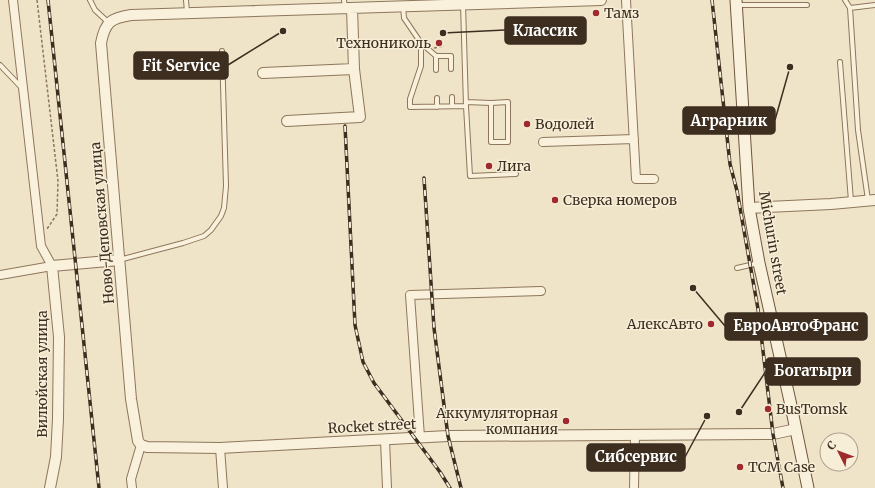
<svg xmlns="http://www.w3.org/2000/svg" width="875" height="488" font-family="Merriweather,serif">
  <rect width="100%" height="100%" fill="#f0e4c8"/>
  <g fill="none" stroke-linecap="round" stroke-linejoin="round">
    <g stroke="#8d765c" stroke-width="6">
      <path id="service" d="M 90,0 L 95,10 L 109,23
        M 186,0 L 187,12
        M 344,0 L 345,8
        M 845,0 L 850,8 L 858,130 L 868,200
        M 463,4 L 466,106 L 470,176 L 516,174
        M 736,5 L 807,5
        M 403,6 L 404,18 L 421,43 L 421,66 L 410,99 L 410,107 L 466,106
        M 850,8 L 875,5
        M 421,43 L 436,56 L 436,70
        M 436,56 L 451,56 L 451,69
        M 840,62 L 851,201
        M 0,65 L 22,88
        M 452,97 L 452,106
        M 437,98 L 437,107
        M 466,102 L 491,103 L 491,142 L 508,142 L 508,102 L 491,103
        M 119,260 L 183,243 L 204,236 L 211,230 L 221,216 L 224,208 L 226,186 L 222,51
        M 737,268 L 759,263"/>
    </g>
    <g stroke="#8d765c" stroke-width="10">
      <path id="minor" d="M 626,0 L 636,179 L 654,179
        M 543,142 L 634,139
        M 0,275 L 52,266 L 41,246 L 13,0
        M 420,437 L 410,295 L 541,291
        M 385,440 L 387,488
        M 220,448 L 223,488
        M 132,488 L 131,479 L 141,445
        M 634,488 L 635,435"/>
    </g>
    <g stroke="#8d765c" stroke-width="12">
      <path id="tertiary" d="M 601,0 L 131,15 C 111,18 105,22 101,43 L 131,399 L 138,441 L 141,445 L 147,447 L 220,448 L 448,436 L 773,434 L 796,429
        M 263,73 L 354,69 L 352,8
        M 287,121 L 360,117 L 354,69
        M 749,208 L 831,204 L 875,200
        M 50,488 L 56,457 L 58,419 L 59,337 L 52,266 L 119,260"/>
    </g>
    <g stroke="#6f573f" stroke-width="13">
      <path id="secondary" d="M 736,0 L 749,208 L 759,263 L 790,401 L 808,488"/>
    </g>
    <path stroke="#8d765c" stroke-width="1.5" stroke-dasharray="3 2" stroke-linecap="butt" d="M 37,0 L 58,181 L 57,214 L 47,229
      M 434,48 L 444,46"/>
    <use href="#service" stroke="#faf1dc" stroke-width="4"/>
    <use href="#minor" stroke="#faf1dc" stroke-width="8"/>
    <use href="#tertiary" stroke="#faf1dc" stroke-width="10"/>
    <use href="#secondary" stroke="#faf1dc" stroke-width="11"/>
    <g stroke="#3d2e20" stroke-width="3.5">
      <path id="rail" d="M 48,0 L 99,488
        M 712,0 L 730,164 L 737,191 L 758,309 L 773,434 L 783,488
        M 345,126 L 355,325 L 363,362 L 374,383 L 440,472 L 450,488
        M 424,178 L 434,328 L 448,436 L 461,488"/>
    </g>
    <use href="#rail" stroke="#f7eed8" stroke-width="2" stroke-dasharray="6" stroke-linecap="butt"/>
  </g>
  <g fill="#9e2a2b" stroke="#f7eed8" stroke-width="1.5">
    <circle cx="596" cy="13" r="4"/>
    <circle cx="439" cy="43" r="4"/>
    <circle cx="527" cy="124" r="4"/>
    <circle cx="489" cy="166" r="4"/>
    <circle cx="555" cy="200" r="4"/>
    <circle cx="711" cy="324" r="4"/>
    <circle cx="768" cy="409" r="4"/>
    <circle cx="566" cy="421" r="4"/>
    <circle cx="740" cy="467" r="4"/>
  </g>
  <g text-anchor="middle" dominant-baseline="central" stroke-width="3" stroke-linejoin="round" paint-order="stroke">
    <g font-size="14" fill="#3d2e20" stroke="#f7eed8" text-anchor="start">
      <text x="604" y="13">Тамз</text>
      <text x="431" y="43" text-anchor="end">Технониколь</text>
      <text x="535" y="124">Водолей</text>
      <text x="497" y="166">Лига</text>
      <text x="563" y="200">Сверка номеров</text>
      <text x="703" y="324" text-anchor="end">АлексАвто</text>
      <text x="776" y="409">BusTomsk</text>
      <text x="558" y="413" text-anchor="end">Аккумуляторная<tspan x="558" dy="16">компания</tspan></text>
      <text x="748" y="467">ТСМ Case</text>
    </g>
    <g font-size="14" fill="#3d2e20" stroke="#f7eed8">
      <text transform="translate(102 223) rotate(-95)">Ново-Деповская улица</text>
      <text transform="translate(773 243) rotate(80)">Michurin street</text>
      <text transform="translate(42 374) rotate(-90)">Вилюйская улица</text>
      <text transform="translate(372 426) rotate(-3)">Rocket street</text>
    </g>
  </g>
  <path fill="none" stroke="#3d2e20" stroke-width="1.5" d="M443 33L505 30M283 31L228 65M790 67L775 120M693 288L725 326M739 412L766 371M707 416L685 457"/>
  <g fill="#3d2e20" stroke="#f7eed8" stroke-width="1.5">
    <circle cx="443" cy="33" r="4"/>
    <circle cx="283" cy="31" r="4"/>
    <circle cx="790" cy="67" r="4"/>
    <circle cx="693" cy="288" r="4"/>
    <circle cx="739" cy="412" r="4"/>
    <circle cx="707" cy="416" r="4"/>
  </g>
  <g fill="#3d2e20" stroke="#3d2e20" stroke-width="1.5">
    <rect x="505" y="17" width="81" height="27" rx="4"/>
    <rect x="134" y="52" width="94" height="27" rx="4"/>
    <rect x="683" y="107" width="92" height="27" rx="4"/>
    <rect x="725" y="313" width="142" height="27" rx="4"/>
    <rect x="766" y="358" width="94" height="27" rx="4"/>
    <rect x="587" y="444" width="98" height="27" rx="4"/>
  </g>
  <g font-size="15" text-anchor="middle" font-weight="bold" fill="#fff">
    <text x="545" y="36">Классик</text>
    <text x="181" y="71">Fit Service</text>
    <text x="729" y="126">Аграрник</text>
    <text x="796" y="331">ЕвроАвтоФранс</text>
    <text x="813" y="376">Богатыри</text>
    <text x="636" y="462">Сибсервис</text>
  </g>
  <g transform="translate(839 452) rotate(312)"><circle r="19" fill="#f7eed8" stroke="#ada18e"/>
  <path d="M0-3L7 15L0 10L-7 15Z" fill="#9e2a2b"/>
  <text y="-6" font-size="11" font-weight="bold" text-anchor="middle" fill="#3d2e20">С</text>
  </g>
</svg>
